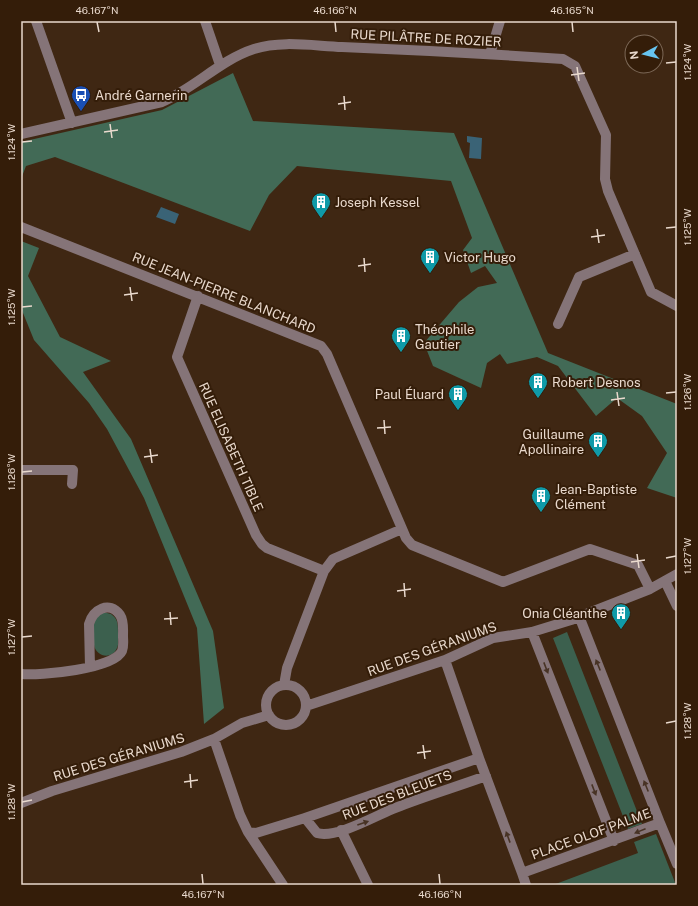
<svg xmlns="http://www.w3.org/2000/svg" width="698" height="906" font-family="'Public Sans',sans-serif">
  <rect width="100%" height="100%" fill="#3f2713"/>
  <path fill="#3c604e" d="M 103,612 L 111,614 C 118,619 118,624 118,633 C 118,638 119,644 117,648 C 112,660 96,657 94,645 C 91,635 94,625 96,614 Z
    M 567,632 L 642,824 L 628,829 L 553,638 Z
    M 656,834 L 676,885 L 553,885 L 638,853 L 634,842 Z"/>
  <path fill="#426a56" d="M 233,73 L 253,121 L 454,133 L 548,353 L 677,404 L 677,498 L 647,488 L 667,453 L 642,416 L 617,398 L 596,416 L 558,366 L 537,357 L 507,364 L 500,354 L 487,363 L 481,388 L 433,366 L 424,343 L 459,302 L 478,287 L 497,283 L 485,266 L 471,273 L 463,250 L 472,238 L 451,181 L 297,166 L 269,195 L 250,231 L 55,157 L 26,166 L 21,179 L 21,142 L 162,110 Z
    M 21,241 L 39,248 L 28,276 L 60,337 L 111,361 L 83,372 L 131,439 L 213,631 L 224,708 L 204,724 L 197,628 L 144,498 L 107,429 L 89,403 L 34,340 L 21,308 Z"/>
  <path fill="#3a6376" d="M 467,136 L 482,138 L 481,159 L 469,158 L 470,143 L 467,142 Z
    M 161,207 L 179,214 L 175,224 L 156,217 Z"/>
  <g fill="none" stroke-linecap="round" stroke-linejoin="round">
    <path stroke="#857478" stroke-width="10" d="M 36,21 L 72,123
      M 205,21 L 220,65
      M 490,54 L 500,21
      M 21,134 L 162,102 C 195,88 220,60 254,49 C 281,40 314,46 342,47 C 416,50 490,54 563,59 L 575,66 L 606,135 L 605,179 L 608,191 L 651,292 L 677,306
      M 21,227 L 321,346 L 327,354 L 406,538 L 412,545 L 503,582 L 590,549 L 638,565 L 650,589
      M 198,296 L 177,357 L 256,535 L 262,544 L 267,548 L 324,571
      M 558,324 L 579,277 L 635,254
      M 21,470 L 73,470 L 72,484
      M 665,581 L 677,606
      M 579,616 L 660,823
      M 532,632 L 614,841
      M 445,660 L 479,758
      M 21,674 C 40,676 114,669 122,651 C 124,646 123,640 123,636 C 123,629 124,621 120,615 C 109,600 93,610 89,624 L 90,667
      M 284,685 L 287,668 L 324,571 L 333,559 L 402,529
      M266 705a20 20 0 1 1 40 0a20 20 0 1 1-40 0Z
      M 306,706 L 445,660 L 493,638 L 532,632 L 571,620 L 650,589 L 677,574
      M 214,739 L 240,815 L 248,832 L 283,885
      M 21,803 L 52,791 L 181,752 L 214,739 L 242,723 L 269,715
      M 305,818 L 317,833 C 336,839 377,815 395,808 C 425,796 456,787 486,776
      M 341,830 L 368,885
      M 248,832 L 256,833 L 305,818 L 479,758 L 522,873
      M 526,885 L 522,873 L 660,823 L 677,864"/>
  </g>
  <defs><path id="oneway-solid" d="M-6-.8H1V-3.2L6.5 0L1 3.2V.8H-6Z"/></defs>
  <g fill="#483325">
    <use href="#oneway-solid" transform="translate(598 665) rotate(-112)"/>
    <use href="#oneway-solid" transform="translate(546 668) rotate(69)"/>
    <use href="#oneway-solid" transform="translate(646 786) rotate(-112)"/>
    <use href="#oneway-solid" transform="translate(594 790) rotate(69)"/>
    <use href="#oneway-solid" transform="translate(363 823) rotate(-19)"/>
    <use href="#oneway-solid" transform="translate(640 831) rotate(158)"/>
    <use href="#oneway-solid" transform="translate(508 837) rotate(-110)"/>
  </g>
  <path fill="none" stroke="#e9d9cd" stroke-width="1.5" d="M 97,22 L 99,32M 335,22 L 336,32M 572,22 L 573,32M 666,63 L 676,62M 577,67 L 579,81M 571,75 L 585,73M 344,96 L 345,110M 338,104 L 351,102M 110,124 L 112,138M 104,132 L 118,130M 22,142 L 32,141M 666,228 L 676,227M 597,229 L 599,243M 591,237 L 605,235M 364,258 L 365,272M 358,266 L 371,264M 130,287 L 132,301M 124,295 L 138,293M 22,307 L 32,306M 617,392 L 619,406M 666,393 L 676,392M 611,400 L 625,398M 384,420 L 385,434M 377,428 L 391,427M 150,449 L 152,463M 144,457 L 158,455M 22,472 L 32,471M 637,554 L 639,568M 666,558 L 676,556M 631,562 L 645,560M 404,583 L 405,597M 397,591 L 411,589M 170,612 L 171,625M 164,619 L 178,618M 22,637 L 32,636M 666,723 L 676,721M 423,745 L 425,759M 417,753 L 431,751M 190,774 L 191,788M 184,782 L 198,780M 22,802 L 32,800M 202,874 L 203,884M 439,874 L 440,884"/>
  <defs>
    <g id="bus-pin" transform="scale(1)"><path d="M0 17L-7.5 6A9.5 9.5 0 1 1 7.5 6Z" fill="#1a4fb4" stroke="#341d09"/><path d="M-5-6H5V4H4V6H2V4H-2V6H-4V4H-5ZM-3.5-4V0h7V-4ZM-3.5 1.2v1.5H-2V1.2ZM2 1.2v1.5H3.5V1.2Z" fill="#fff"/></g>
    <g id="building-pin" transform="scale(1)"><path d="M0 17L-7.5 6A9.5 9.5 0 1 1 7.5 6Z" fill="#0f9aa8" stroke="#341d09"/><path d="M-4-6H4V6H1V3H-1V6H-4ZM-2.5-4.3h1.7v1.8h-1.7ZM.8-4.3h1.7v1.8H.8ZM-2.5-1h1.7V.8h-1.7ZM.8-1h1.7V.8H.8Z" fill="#fff"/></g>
  </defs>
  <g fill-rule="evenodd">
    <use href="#bus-pin" x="81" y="95"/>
    <use href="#building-pin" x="321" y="202"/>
    <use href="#building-pin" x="430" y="257"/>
    <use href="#building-pin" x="401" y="336"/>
    <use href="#building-pin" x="538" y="382"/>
    <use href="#building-pin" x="458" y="394"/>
    <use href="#building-pin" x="598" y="441"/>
    <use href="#building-pin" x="541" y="496"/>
    <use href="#building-pin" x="621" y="613"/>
  </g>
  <g text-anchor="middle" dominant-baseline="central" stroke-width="4" stroke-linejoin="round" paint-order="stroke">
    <g font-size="13" fill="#e9d9cd" stroke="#341d09">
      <text transform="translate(426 38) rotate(3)">RUE PILÂTRE DE ROZIER</text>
      <text transform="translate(224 293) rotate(22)">RUE JEAN-PIERRE BLANCHARD</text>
      <text transform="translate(231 447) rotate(66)">RUE ELISABETH TIBLE</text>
      <text transform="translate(432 649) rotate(-20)">RUE DES GÉRANIUMS</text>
      <text transform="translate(119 757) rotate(-17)">RUE DES GÉRANIUMS</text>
      <text transform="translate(397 795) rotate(-21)">RUE DES BLEUETS</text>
      <text transform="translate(591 834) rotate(-20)">PLACE OLOF PALME</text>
    </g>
    <g font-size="13" fill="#e9d9cd" stroke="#341d09" text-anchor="start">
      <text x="95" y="95">André Garnerin</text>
      <text x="335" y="202">Joseph Kessel</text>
      <text x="444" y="257">Victor Hugo</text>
      <text x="415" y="329">Théophile<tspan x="415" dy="15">Gautier</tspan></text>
      <text x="552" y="382">Robert Desnos</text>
      <text x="444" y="394" text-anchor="end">Paul Éluard</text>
      <text x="584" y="434" text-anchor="end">Guillaume<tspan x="584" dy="15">Apollinaire</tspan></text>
      <text x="555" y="489">Jean-Baptiste<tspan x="555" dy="15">Clément</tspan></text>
      <text x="607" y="613" text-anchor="end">Onia Cléanthe</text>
    </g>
  </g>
  <rect width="698" height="906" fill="none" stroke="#341d09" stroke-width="44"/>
  <g transform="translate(644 54) rotate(263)"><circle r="19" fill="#341d09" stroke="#7c6857"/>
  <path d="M0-3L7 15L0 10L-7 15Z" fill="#67c4f0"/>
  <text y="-6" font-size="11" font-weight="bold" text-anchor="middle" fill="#e9d9cd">N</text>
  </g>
  <rect x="22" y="22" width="654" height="862" fill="none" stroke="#e9d9cd" stroke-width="1.5"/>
  <g font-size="10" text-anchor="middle" fill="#e9d9cd">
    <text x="97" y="14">46.167°N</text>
    <text x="335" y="14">46.166°N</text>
    <text x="572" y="14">46.165°N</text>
    <text transform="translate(687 62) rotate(-90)" y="4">1.124°W</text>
    <text transform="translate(11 142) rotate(-90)" y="4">1.124°W</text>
    <text transform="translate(687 227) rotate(-90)" y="4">1.125°W</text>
    <text transform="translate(11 307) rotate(-90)" y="4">1.125°W</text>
    <text transform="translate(687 392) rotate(-90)" y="4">1.126°W</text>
    <text transform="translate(11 472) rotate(-90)" y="4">1.126°W</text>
    <text transform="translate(687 556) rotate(-90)" y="4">1.127°W</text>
    <text transform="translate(11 637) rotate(-90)" y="4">1.127°W</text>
    <text transform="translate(687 721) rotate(-90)" y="4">1.128°W</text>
    <text transform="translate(11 802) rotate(-90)" y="4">1.128°W</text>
    <text x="203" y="898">46.167°N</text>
    <text x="440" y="898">46.166°N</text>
  </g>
</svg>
